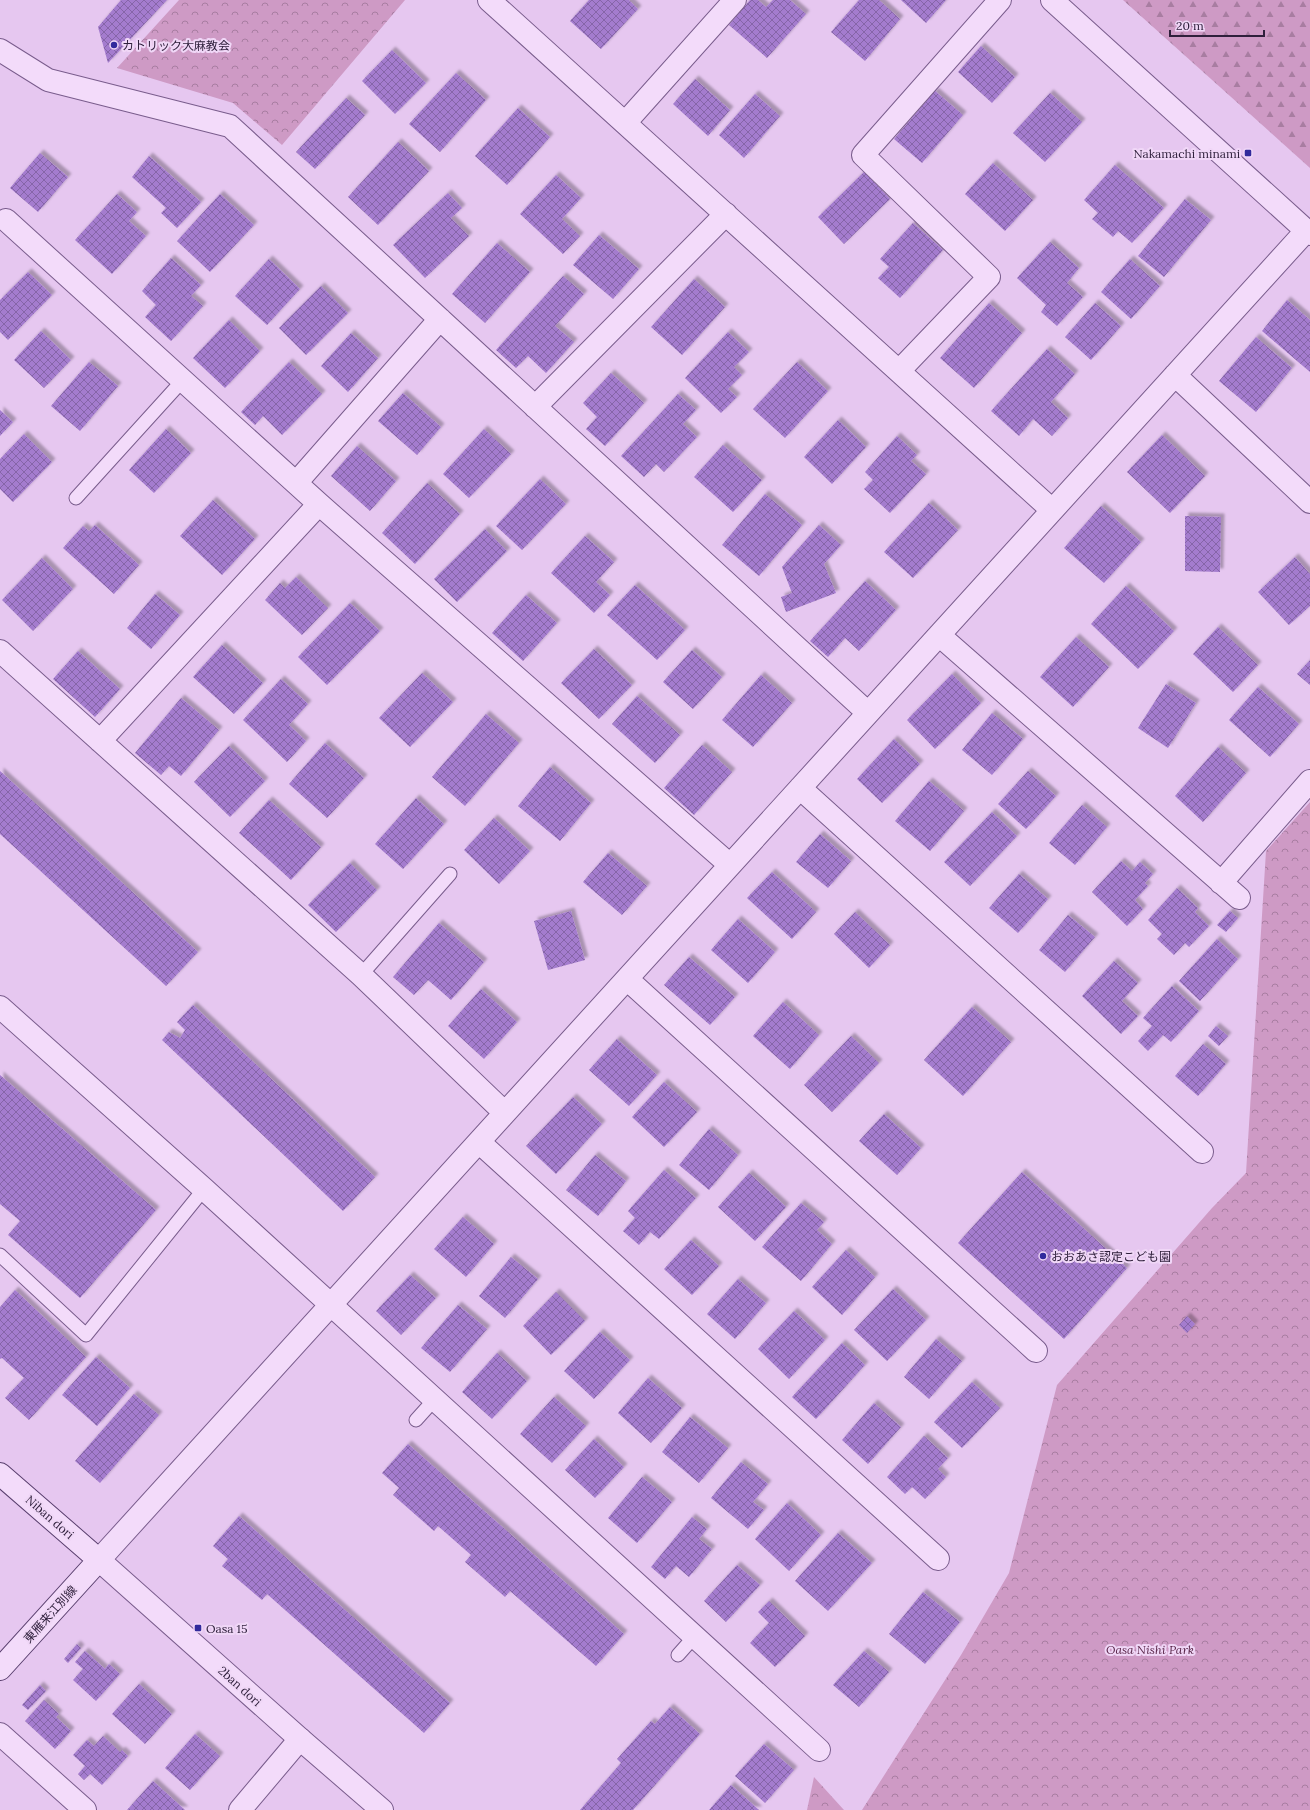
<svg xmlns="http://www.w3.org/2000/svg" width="1310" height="1810" font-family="Lora,'Noto Sans JP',serif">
  <defs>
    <pattern id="forest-firs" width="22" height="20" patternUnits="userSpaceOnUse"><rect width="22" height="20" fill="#ce9ac5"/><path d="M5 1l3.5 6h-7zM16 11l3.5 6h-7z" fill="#a87da1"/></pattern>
    <pattern id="park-crowns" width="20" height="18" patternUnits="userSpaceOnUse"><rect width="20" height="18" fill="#ce9ac5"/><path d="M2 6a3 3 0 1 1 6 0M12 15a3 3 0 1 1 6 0" fill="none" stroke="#a87da1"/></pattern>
    <pattern id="building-cross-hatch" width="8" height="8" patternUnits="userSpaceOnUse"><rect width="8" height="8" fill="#a47cce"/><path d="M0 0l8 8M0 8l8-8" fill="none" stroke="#8665a8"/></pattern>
    <filter id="shadow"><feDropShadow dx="3.5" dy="-3.5" stdDeviation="1" flood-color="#0004"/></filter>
  </defs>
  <rect width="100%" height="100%" fill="#e6c7f0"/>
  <path fill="url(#forest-firs)" d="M 1123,0 L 1310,0 L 1310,168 Z"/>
  <path fill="url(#park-crowns)" d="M 179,0 L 405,0 L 282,145 L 233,103 L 117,68 Z
    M 1310,802 L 1310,1810 L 862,1810 L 961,1655 L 1009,1573 L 1057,1385 L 1212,1208 L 1246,1173 L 1266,851 Z
    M 814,1777 L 844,1810 L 807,1810 Z"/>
  <path fill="url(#building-cross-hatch)" filter="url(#shadow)" d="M 121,0 L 167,0 L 108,63 L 98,27 Z
    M 589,0 L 629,0 L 638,9 L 601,49 L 570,21 Z
    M 750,0 L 758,0 L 766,7 L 773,0 L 790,0 L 806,14 L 767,58 L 729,25 Z
    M 859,0 L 879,0 L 900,19 L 865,61 L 831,32 Z
    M 901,0 L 946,0 L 926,23 Z
    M 981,46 L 1015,77 L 992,103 L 958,72 Z
    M 392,50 L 426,83 L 395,114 L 362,81 Z
    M 456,73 L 486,100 L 440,152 L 409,124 Z
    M 695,79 L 730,110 L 708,136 L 673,104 Z
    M 935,91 L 963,115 L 922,163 L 894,139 Z
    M 1050,93 L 1082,122 L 1045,162 L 1013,133 Z
    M 755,94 L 780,116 L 744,158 L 719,135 Z
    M 346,98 L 365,115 L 315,169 L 296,152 Z
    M 518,108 L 550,137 L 507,185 L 475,156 Z
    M 398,142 L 429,171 L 378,225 L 348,197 Z
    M 40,153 L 68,177 L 38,212 L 10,188 Z
    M 149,156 L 201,202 L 177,228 L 161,213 L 166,208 L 132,177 Z
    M 993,163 L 1033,200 L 1005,231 L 965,194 Z
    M 1115,165 L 1164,208 L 1132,243 L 1118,231 L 1113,237 L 1092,219 L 1098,213 L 1084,200 Z
    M 864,172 L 890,199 L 844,244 L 818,217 Z
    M 556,175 L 581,198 L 562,219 L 580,236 L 563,254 L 520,214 Z
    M 448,193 L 462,208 L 451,218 L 469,236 L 425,278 L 393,245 Z
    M 117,194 L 137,212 L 129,221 L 146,236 L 112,274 L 75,240 Z
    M 220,194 L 254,225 L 210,272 L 177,241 Z
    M 1185,199 L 1211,220 L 1164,277 L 1138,256 Z
    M 913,223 L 943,250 L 900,298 L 878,278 L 889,267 L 880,259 Z
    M 599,235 L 639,269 L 613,299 L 573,265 Z
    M 1050,242 L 1079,268 L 1067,283 L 1083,297 L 1057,326 L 1041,312 L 1046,305 L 1017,278 Z
    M 497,243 L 530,272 L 485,323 L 452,294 Z
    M 171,258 L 201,285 L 191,296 L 203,306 L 171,341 L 145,317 L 156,305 L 142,291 Z
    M 269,259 L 300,289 L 267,325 L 235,296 Z
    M 1130,259 L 1160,286 L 1131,319 L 1101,292 Z
    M 28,272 L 52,295 L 8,340 L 0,332 L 0,300 Z
    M 563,276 L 584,294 L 555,326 L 574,342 L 546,373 L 528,356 L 516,368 L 496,350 Z
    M 694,279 L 725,307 L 682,355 L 651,327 Z
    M 321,286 L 348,313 L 306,355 L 279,328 Z
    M 1287,300 L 1310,320 L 1310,372 L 1262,331 Z
    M 989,303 L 1022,333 L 974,388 L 940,358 Z
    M 1095,303 L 1121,326 L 1091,360 L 1065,337 Z
    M 229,320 L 260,351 L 225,388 L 193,358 Z
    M 41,331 L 71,360 L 44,388 L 14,360 Z
    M 728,332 L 749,352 L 734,367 L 742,375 L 728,389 L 737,397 L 721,413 L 685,378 Z
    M 351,333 L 378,358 L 348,392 L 321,366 Z
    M 1256,337 L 1292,368 L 1256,412 L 1219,381 Z
    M 1047,349 L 1075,374 L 1051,402 L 1068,418 L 1052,436 L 1033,419 L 1019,436 L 991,411 Z
    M 89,362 L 118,386 L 80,431 L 51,406 Z
    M 289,362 L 322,394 L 282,435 L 263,416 L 255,425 L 241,412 Z
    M 797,362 L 828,391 L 785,438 L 753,409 Z
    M 611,373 L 644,403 L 605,446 L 586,429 L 597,417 L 583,403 Z
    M 403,393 L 441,427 L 417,455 L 378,421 Z
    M 678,394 L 696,410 L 683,424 L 697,437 L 664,472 L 656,464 L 644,477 L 621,456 Z
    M 0,410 L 13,422 L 0,436 Z
    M 838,420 L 866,447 L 832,484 L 804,457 Z
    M 166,429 L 191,453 L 154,493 L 129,470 Z
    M 484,429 L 511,454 L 469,498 L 443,474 Z
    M 24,434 L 52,462 L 13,502 L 0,489 L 0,459 Z
    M 1162,435 L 1205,476 L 1170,513 L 1127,472 Z
    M 897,436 L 917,455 L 911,461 L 926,474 L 890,513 L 864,489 L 873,480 L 865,472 Z
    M 723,445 L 762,480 L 733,512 L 694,477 Z
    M 357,446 L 396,481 L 370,511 L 331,476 Z
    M 540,479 L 566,504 L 522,550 L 496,526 Z
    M 427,483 L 460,514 L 415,564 L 382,533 Z
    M 765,494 L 802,525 L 759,576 L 722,545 Z
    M 213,500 L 255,539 L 222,575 L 180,536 Z
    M 929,503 L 958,530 L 913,578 L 884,552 Z
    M 1101,506 L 1141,542 L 1104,583 L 1064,548 Z
    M 1185,516 L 1221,517 L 1220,572 L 1185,571 Z
    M 95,525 L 139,565 L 114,594 L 63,548 L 83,526 L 89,531 Z
    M 819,525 L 841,545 L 824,564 L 836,593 L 786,612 L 781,597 L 792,593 L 782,567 Z
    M 485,529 L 507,551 L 457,602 L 434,579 Z
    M 585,536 L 614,562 L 596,582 L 610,595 L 594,613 L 551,573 Z
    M 1295,557 L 1310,574 L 1310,606 L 1289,625 L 1258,592 Z
    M 42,558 L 73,589 L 33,631 L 2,600 Z
    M 296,577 L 328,608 L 302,635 L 265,600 L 280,583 L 285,588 Z
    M 865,581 L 896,610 L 859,651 L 845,638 L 828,657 L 810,641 Z
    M 635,585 L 685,630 L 657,660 L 607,615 Z
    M 1126,586 L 1174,631 L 1138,669 L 1091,624 Z
    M 155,594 L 180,615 L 151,649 L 127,628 Z
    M 526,595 L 557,623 L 523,661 L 492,633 Z
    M 350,603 L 380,631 L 327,685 L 298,657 Z
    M 1218,627 L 1258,665 L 1233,692 L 1193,654 Z
    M 1076,637 L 1109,667 L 1073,707 L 1040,677 Z
    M 222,645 L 263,683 L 234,714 L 193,677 Z
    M 594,649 L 632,685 L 599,719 L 561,683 Z
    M 692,650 L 722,677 L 693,709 L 663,682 Z
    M 78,651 L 120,689 L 95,717 L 53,679 Z
    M 1310,660 L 1310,685 L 1297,674 Z
    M 422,673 L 453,702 L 410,747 L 379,718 Z
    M 952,674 L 981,703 L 935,749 L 907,720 Z
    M 761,675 L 792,703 L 753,747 L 722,720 Z
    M 281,679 L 308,704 L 289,725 L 306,741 L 287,762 L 243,720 Z
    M 1166,684 L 1196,703 L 1168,748 L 1138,728 Z
    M 1258,687 L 1299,724 L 1270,757 L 1229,720 Z
    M 637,696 L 680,735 L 655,763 L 612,724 Z
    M 181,698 L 219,730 L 181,776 L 169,766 L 161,775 L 135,753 Z
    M 992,713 L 1023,739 L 992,775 L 962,750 Z
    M 486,714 L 519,743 L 465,806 L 432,777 Z
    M 894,739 L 920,764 L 882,803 L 857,779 Z
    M 325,743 L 364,778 L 327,818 L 289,784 Z
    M 702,745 L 732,772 L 694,815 L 664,788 Z
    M 229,746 L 265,781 L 230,817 L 194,782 Z
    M 1218,747 L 1246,773 L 1203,822 L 1175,796 Z
    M 550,767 L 591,803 L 560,841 L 518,806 Z
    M 0,771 L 198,952 L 166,986 L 0,834 Z
    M 1028,771 L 1056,796 L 1026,829 L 998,804 Z
    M 929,781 L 964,811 L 930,851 L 895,821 Z
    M 416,798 L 444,824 L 403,869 L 375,844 Z
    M 269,800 L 321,847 L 291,880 L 239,833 Z
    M 1082,805 L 1107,827 L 1075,865 L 1049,843 Z
    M 992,812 L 1017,836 L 970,886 L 944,862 Z
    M 494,818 L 530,851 L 499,884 L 464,850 Z
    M 820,834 L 851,861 L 828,888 L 796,862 Z
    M 608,853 L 647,886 L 622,915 L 583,882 Z
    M 1121,861 L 1132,871 L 1140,862 L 1153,874 L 1145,883 L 1148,886 L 1135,900 L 1143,909 L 1127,926 L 1092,892 Z
    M 350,863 L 377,890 L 336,932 L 308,905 Z
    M 772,872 L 816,912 L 792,939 L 747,898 Z
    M 1019,874 L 1048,899 L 1018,933 L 989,908 Z
    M 1177,888 L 1198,908 L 1195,912 L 1209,926 L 1189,947 L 1185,943 L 1174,955 L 1157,939 L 1162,934 L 1148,920 Z
    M 571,911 L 585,960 L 548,970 L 534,921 Z
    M 1230,911 L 1238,918 L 1226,932 L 1217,925 Z
    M 855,912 L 890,945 L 869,968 L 834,934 Z
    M 1068,915 L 1095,937 L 1065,972 L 1039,950 Z
    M 738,919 L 775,952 L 748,983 L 711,950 Z
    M 439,923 L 484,962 L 451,1000 L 428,980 L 414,995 L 393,977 Z
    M 1217,939 L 1238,959 L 1200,1001 L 1179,981 Z
    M 689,957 L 735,997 L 710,1025 L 664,985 Z
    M 1114,961 L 1138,983 L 1122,1001 L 1138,1016 L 1121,1034 L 1082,996 Z
    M 1172,986 L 1199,1011 L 1171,1042 L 1163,1035 L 1148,1051 L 1138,1041 L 1152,1026 L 1143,1018 Z
    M 481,989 L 517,1022 L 484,1059 L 448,1026 Z
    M 783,1002 L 819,1035 L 790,1069 L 753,1036 Z
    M 193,1005 L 375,1177 L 343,1211 L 162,1040 L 169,1032 L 180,1038 L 185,1030 L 177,1022 Z
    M 972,1007 L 1011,1042 L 963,1096 L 924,1060 Z
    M 1216,1026 L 1228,1036 L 1219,1046 L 1208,1036 Z
    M 851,1036 L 879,1063 L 832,1112 L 804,1085 Z
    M 617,1039 L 657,1075 L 629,1106 L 589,1070 Z
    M 1203,1044 L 1226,1064 L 1198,1096 L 1175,1076 Z
    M 0,1075 L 156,1210 L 80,1298 L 8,1235 L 20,1221 L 0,1204 Z
    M 664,1082 L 697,1112 L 664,1147 L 632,1117 Z
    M 573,1097 L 602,1124 L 556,1174 L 526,1146 Z
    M 884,1114 L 921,1148 L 897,1175 L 859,1141 Z
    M 709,1129 L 738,1155 L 709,1190 L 679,1165 Z
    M 595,1155 L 626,1181 L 598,1216 L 566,1190 Z
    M 664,1170 L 696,1198 L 659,1239 L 650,1232 L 639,1245 L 623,1231 L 635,1218 L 628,1211 Z
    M 1022,1172 L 1127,1268 L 1064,1339 L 958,1243 Z
    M 749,1173 L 786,1207 L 755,1241 L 718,1207 Z
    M 801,1203 L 824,1222 L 817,1230 L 832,1244 L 801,1281 L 762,1247 Z
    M 463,1217 L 494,1244 L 466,1277 L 434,1249 Z
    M 691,1240 L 719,1266 L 692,1295 L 664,1269 Z
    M 846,1250 L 875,1277 L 842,1315 L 812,1287 Z
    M 511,1257 L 538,1279 L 505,1318 L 479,1296 Z
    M 410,1275 L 436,1298 L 401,1335 L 376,1311 Z
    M 738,1279 L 766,1303 L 735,1339 L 707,1314 Z
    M 893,1289 L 926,1320 L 887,1361 L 854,1330 Z
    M 15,1290 L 86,1357 L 29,1420 L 5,1398 L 24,1378 L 2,1358 L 0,1359 L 0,1307 Z
    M 556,1292 L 585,1321 L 551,1355 L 523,1326 Z
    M 458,1305 L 487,1329 L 450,1372 L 421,1348 Z
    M 794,1311 L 825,1340 L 789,1379 L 758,1349 Z
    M 1187,1316 L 1195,1324 L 1187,1333 L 1179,1325 Z
    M 600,1332 L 630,1360 L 594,1399 L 564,1371 Z
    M 936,1339 L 962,1361 L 929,1399 L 904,1377 Z
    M 842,1343 L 865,1365 L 816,1419 L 792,1397 Z
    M 497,1353 L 527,1381 L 492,1419 L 462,1392 Z
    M 96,1357 L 130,1388 L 97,1426 L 62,1395 Z
    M 648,1378 L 682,1408 L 651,1443 L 618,1413 Z
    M 972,1382 L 1000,1408 L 962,1448 L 934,1422 Z
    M 134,1394 L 159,1415 L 100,1483 L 75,1461 Z
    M 554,1397 L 586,1426 L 552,1463 L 520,1434 Z
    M 874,1403 L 901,1427 L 868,1464 L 842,1440 Z
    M 690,1417 L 728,1448 L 699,1483 L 662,1452 Z
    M 924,1436 L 948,1458 L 938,1469 L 946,1477 L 925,1499 L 912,1487 L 905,1494 L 887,1477 Z
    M 594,1439 L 624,1467 L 595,1498 L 565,1470 Z
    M 408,1444 L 624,1634 L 596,1666 L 510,1591 L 505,1597 L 465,1562 L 471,1555 L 438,1526 L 434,1531 L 393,1495 L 399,1488 L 382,1473 Z
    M 741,1462 L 768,1484 L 753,1502 L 764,1510 L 748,1529 L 711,1498 Z
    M 642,1477 L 672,1502 L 637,1543 L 608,1518 Z
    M 787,1503 L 821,1535 L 789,1571 L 755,1539 Z
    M 239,1516 L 450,1703 L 424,1733 L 267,1594 L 262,1600 L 222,1566 L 228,1559 L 213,1546 Z
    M 692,1517 L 707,1529 L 699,1539 L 712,1549 L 689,1577 L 676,1566 L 665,1579 L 651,1567 Z
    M 838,1533 L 872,1563 L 828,1611 L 795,1581 Z
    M 737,1565 L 760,1585 L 726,1622 L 704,1601 Z
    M 923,1592 L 960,1622 L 925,1664 L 889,1634 Z
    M 769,1601 L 805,1636 L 775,1667 L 750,1643 L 769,1623 L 758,1612 Z
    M 77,1644 L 81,1648 L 68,1663 L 64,1659 Z
    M 85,1651 L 105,1669 L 109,1664 L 120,1674 L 96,1701 L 73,1680 L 83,1669 L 75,1662 Z
    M 864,1651 L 889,1672 L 859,1707 L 833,1685 Z
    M 139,1684 L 172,1714 L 145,1744 L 112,1714 Z
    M 40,1685 L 46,1691 L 28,1710 L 22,1705 Z
    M 44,1700 L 59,1714 L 56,1717 L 71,1731 L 55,1749 L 25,1721 Z
    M 670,1707 L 700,1734 L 633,1810 L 580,1810 L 621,1763 L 617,1759 L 651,1721 L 655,1724 Z
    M 195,1734 L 220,1756 L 190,1790 L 165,1768 Z
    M 103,1736 L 120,1752 L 122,1750 L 128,1756 L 102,1785 L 90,1774 L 84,1780 L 78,1774 L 85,1766 L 73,1755 L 87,1740 L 94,1746 Z
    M 764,1744 L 794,1770 L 765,1803 L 735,1776 Z
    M 153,1781 L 185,1810 L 127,1810 Z
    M 731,1785 L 759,1810 L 709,1810 Z"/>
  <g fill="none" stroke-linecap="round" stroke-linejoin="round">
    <g stroke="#795c8c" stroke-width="15">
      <path id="service" d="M 76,498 L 183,380
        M 361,975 L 450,874
        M 0,1255 L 86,1335 L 204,1189
        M 416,1420 L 434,1400
        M 678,1655 L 694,1637"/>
    </g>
    <g stroke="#795c8c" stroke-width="24">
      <path id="minor" d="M 489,0 L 1052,510
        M 1052,0 L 1310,234
        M 0,50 L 48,80 L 230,126 L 868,713
        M 625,123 L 735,0
        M 6,220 L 319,504 L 730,865
        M 899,371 L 989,277 L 863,155 L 1000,0
        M 1175,375 L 1310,502
        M 535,407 L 726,214
        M 296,483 L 440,319
        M 939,635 L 1239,898
        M 0,651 L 361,975 L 505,1113
        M 100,741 L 319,504
        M 800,788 L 1202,1152
        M 1221,883 L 1310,781
        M 627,979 L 1036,1351
        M 0,1007 L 204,1189 L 819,1750
        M 479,1142 L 938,1559
        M 99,1560 L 1306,231
        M 0,1734 L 85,1810
        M 240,1810 L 300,1739"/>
    </g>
    <g stroke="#795c8c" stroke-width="24">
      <path id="tertiary" d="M 99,1560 L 300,1739 L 382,1810"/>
    </g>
    <g stroke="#593f6e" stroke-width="24">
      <path id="secondary" d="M 0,1474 L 99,1560 L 0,1669"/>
    </g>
    <use href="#service" stroke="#f3dbfa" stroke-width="13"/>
    <use href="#minor" stroke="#f3dbfa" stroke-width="22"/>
    <use href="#tertiary" stroke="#f3dbfa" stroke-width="22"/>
    <use href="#secondary" stroke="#f3dbfa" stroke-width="22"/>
  </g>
  <g fill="#312a9c" stroke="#f0d7f7" stroke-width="1.5">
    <circle cx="114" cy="45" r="4"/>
    <rect x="1244" y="149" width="8" height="8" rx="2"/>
    <circle cx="1043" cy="1256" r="4"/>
    <rect x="194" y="1624" width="8" height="8" rx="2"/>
  </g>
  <g text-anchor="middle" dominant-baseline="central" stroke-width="4" stroke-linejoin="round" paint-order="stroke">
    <g font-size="12" fill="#2f203c" stroke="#f0d7f7" text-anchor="start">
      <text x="122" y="45">カトリック大麻教会</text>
      <text x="1240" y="153" text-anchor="end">Nakamachi minami</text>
      <text x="1051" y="1256">おおあさ認定こども園</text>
      <text x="206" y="1628">Oasa 15</text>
    </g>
    <g font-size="12" fill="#2f203c" stroke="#f0d7f7">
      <text transform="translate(50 1517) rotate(41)">Niban dori</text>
      <text transform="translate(50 1614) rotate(-48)">東雁来江別線</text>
      <text transform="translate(240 1686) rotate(42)">2ban dori</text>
    </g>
    <g font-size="12" font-style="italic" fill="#592649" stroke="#f0d7f7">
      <text x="1150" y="1649">Oasa Nishi Park</text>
    </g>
  </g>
  <path d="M1170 30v6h94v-6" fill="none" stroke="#2f203c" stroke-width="2"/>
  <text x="1176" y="30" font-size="12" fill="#2f203c" stroke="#f0d7f7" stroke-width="3" paint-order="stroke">20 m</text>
</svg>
